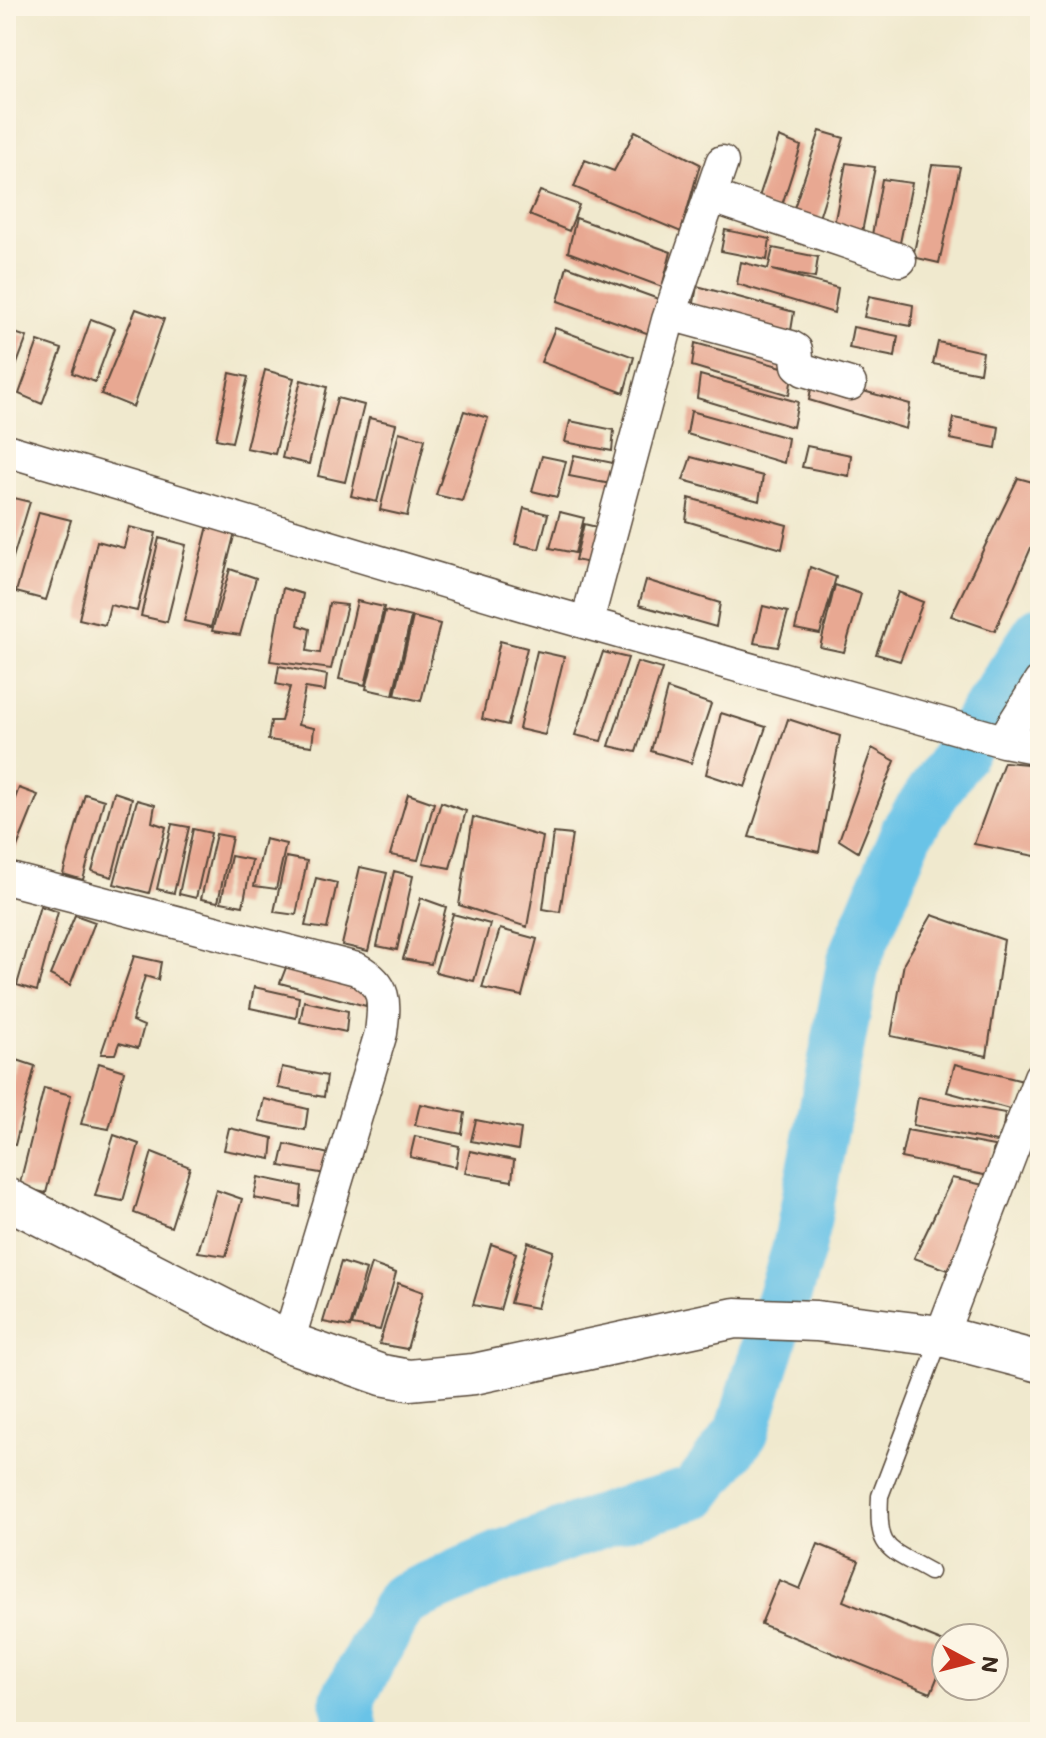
<svg xmlns="http://www.w3.org/2000/svg" width="1046" height="1738" font-family="Mali,sans-serif">
  <rect width="100%" height="100%" fill="#fcf5e5"/>
  <filter id="ink" filterUnits="userSpaceOnUse"><feTurbulence type="fractalNoise" baseFrequency=".0125" numOctaves="2"/><feDisplacementMap in="SourceGraphic" scale="16" xChannelSelector="R" yChannelSelector="G"/><feConvolveMatrix kernelMatrix="1 2 1 2 8 2 1 2 1" color-interpolation-filters="sRGB"/></filter>
  <filter id="wash" filterUnits="userSpaceOnUse"><feTurbulence type="fractalNoise" baseFrequency=".006" numOctaves="4" result="noise"/><feDisplacementMap in="SourceGraphic" scale="32" xChannelSelector="R" yChannelSelector="G"/><feGaussianBlur stdDeviation="1.8" result="paint"/><feColorMatrix in="noise" values="0 0 0 0 0 0 0 0 0 0 0 0 0 0 0 0 0 1.4 0 .05"/><feComposite in="paint" operator="in"/></filter>
  <g filter="url(#wash)">
    <rect width="100%" height="100%" fill="#f0e9ce"/>
    <g fill="none" stroke-linecap="round" stroke-linejoin="round">
      <path stroke="#69c3e7" stroke-width="54" d="M 353,1732 L 347,1700 L 402,1600 L 502,1557 L 618,1515 L 695,1493 L 742,1432 L 799,1248 L 854,960 L 908,830 L 1040,633"/>
    </g>
    <g id="blocks">
      <path fill="#e8a892" d="M 635,131 L 700,164 L 681,232 L 574,187 L 585,160 L 614,171 Z
        M 820,131 L 844,138 L 818,221 L 792,214 Z
        M 779,137 L 801,146 L 780,211 L 756,206 Z
        M 846,163 L 875,167 L 862,232 L 833,230 Z
        M 932,165 L 960,167 L 939,263 L 913,257 Z
        M 882,179 L 912,183 L 899,248 L 870,246 Z
        M 540,191 L 579,205 L 569,231 L 529,215 Z
        M 576,218 L 671,252 L 662,287 L 568,252 Z
        M 725,230 L 770,239 L 767,260 L 721,251 Z
        M 773,248 L 818,257 L 815,278 L 772,270 L 838,288 L 834,313 L 737,284 L 741,262 L 768,269 Z
        M 567,266 L 661,300 L 652,335 L 558,301 Z
        M 697,286 L 794,312 L 790,337 L 693,308 Z
        M 869,296 L 913,305 L 911,326 L 864,317 Z
        M 136,309 L 164,319 L 133,407 L 101,394 Z
        M 91,319 L 115,328 L 95,382 L 72,373 Z
        M 853,327 L 898,336 L 895,357 L 849,348 Z
        M 555,328 L 634,357 L 624,393 L 541,362 Z
        M 6,330 L 27,337 L 6,393 Z
        M 38,341 L 62,349 L 42,404 L 19,394 Z
        M 938,342 L 983,352 L 980,373 L 933,364 Z
        M 695,343 L 793,370 L 789,395 L 692,366 Z
        M 265,370 L 294,378 L 275,454 L 246,448 Z
        M 230,373 L 248,377 L 232,442 L 216,439 Z
        M 700,375 L 798,402 L 793,427 L 697,398 Z
        M 813,377 L 910,404 L 906,429 L 809,400 Z
        M 301,380 L 327,387 L 309,464 L 282,458 Z
        M 337,398 L 364,405 L 345,482 L 318,476 Z
        M 464,411 L 488,418 L 462,501 L 436,495 Z
        M 691,411 L 788,438 L 784,463 L 687,434 Z
        M 369,418 L 396,424 L 377,502 L 351,496 Z
        M 954,418 L 999,427 L 996,448 L 950,439 Z
        M 570,421 L 614,430 L 612,451 L 565,442 Z
        M 399,432 L 425,439 L 407,516 L 380,510 Z
        M 807,446 L 851,455 L 849,476 L 802,467 Z
        M 574,455 L 618,464 L 616,485 L 569,476 Z
        M 542,456 L 566,461 L 557,497 L 532,491 Z
        M 691,457 L 763,476 L 759,501 L 683,480 Z
        M 1018,478 L 1040,484 L 1040,527 L 995,631 L 951,616 Z
        M 6,496 L 30,502 L 7,577 L 6,577 Z
        M 689,498 L 787,525 L 782,549 L 686,521 Z
        M 524,508 L 548,514 L 539,549 L 515,544 Z
        M 39,512 L 71,520 L 46,600 L 16,592 Z
        M 560,512 L 584,518 L 575,553 L 550,548 Z
        M 209,522 L 236,528 L 211,627 L 184,621 Z
        M 584,524 L 609,530 L 599,565 L 575,560 Z
        M 129,527 L 156,533 L 137,611 L 110,605 L 105,625 L 79,619 L 97,541 L 124,548 Z
        M 159,538 L 186,545 L 167,622 L 141,616 Z
        M 810,567 L 836,577 L 820,634 L 795,629 Z
        M 230,569 L 256,578 L 240,635 L 212,631 Z
        M 646,580 L 720,603 L 716,627 L 639,605 Z
        M 835,585 L 861,594 L 844,652 L 820,647 Z
        M 283,588 L 303,594 L 298,625 L 310,629 L 307,651 L 320,653 L 329,603 L 347,605 L 331,669 L 270,661 Z
        M 898,592 L 923,602 L 900,661 L 876,654 Z
        M 357,601 L 384,607 L 365,685 L 339,679 Z
        M 763,606 L 788,612 L 778,647 L 754,643 Z
        M 385,611 L 411,617 L 393,695 L 366,689 Z
        M 413,617 L 440,624 L 421,701 L 395,695 Z
        M 500,641 L 527,648 L 508,725 L 482,719 Z
        M 537,651 L 564,657 L 545,735 L 519,729 Z
        M 603,652 L 628,658 L 601,741 L 575,735 Z
        M 637,662 L 662,669 L 636,752 L 609,746 Z
        M 279,666 L 327,675 L 325,691 L 305,688 L 298,725 L 314,728 L 312,746 L 268,740 L 271,721 L 281,721 L 290,687 L 276,684 Z
        M 667,689 L 711,704 L 691,763 L 651,751 Z
        M 721,713 L 766,727 L 745,787 L 706,774 Z
        M 788,719 L 840,736 L 819,852 L 749,837 Z
        M 872,748 L 895,761 L 858,852 L 839,840 Z
        M 1004,762 L 1040,765 L 1040,857 L 974,844 Z
        M 19,788 L 38,795 L 10,864 L 6,862 L 6,822 Z
        M 114,792 L 132,798 L 112,877 L 92,871 Z
        M 85,794 L 104,800 L 83,880 L 63,874 Z
        M 408,794 L 434,803 L 418,860 L 390,855 Z
        M 137,800 L 155,805 L 152,822 L 166,827 L 149,893 L 114,884 Z
        M 441,802 L 466,811 L 450,868 L 423,863 Z
        M 473,817 L 543,837 L 527,927 L 459,905 Z
        M 172,824 L 189,827 L 174,893 L 157,889 Z
        M 193,829 L 211,833 L 196,898 L 179,894 Z
        M 553,833 L 572,835 L 560,912 L 543,909 Z
        M 216,834 L 232,837 L 218,902 L 201,899 Z
        M 265,839 L 286,844 L 276,889 L 254,886 Z
        M 231,856 L 252,860 L 243,906 L 221,902 Z
        M 286,857 L 307,861 L 296,915 L 274,912 Z
        M 360,867 L 387,873 L 368,951 L 342,945 Z
        M 394,871 L 413,876 L 397,950 L 377,946 Z
        M 316,878 L 337,883 L 327,929 L 305,926 Z
        M 421,898 L 446,907 L 431,964 L 403,959 Z
        M 40,906 L 58,912 L 37,991 L 17,985 Z
        M 453,914 L 490,924 L 474,981 L 435,972 Z
        M 75,915 L 95,922 L 70,985 L 50,975 Z
        M 932,915 L 1004,940 L 987,1056 L 891,1036 L 904,963 Z
        M 500,929 L 537,939 L 522,996 L 482,988 Z
        M 134,956 L 161,962 L 158,980 L 145,976 L 132,1021 L 144,1026 L 138,1048 L 119,1043 L 115,1054 L 101,1054 Z
        M 287,965 L 369,985 L 366,1006 L 280,983 Z
        M 254,987 L 299,997 L 296,1018 L 250,1008 Z
        M 304,1001 L 348,1011 L 346,1032 L 300,1022 Z
        M 17,1060 L 35,1066 L 15,1145 L 6,1143 L 6,1097 Z
        M 99,1063 L 124,1071 L 109,1129 L 81,1124 Z
        M 955,1064 L 1023,1081 L 1017,1111 L 947,1092 Z
        M 282,1067 L 327,1076 L 324,1097 L 278,1088 Z
        M 44,1088 L 71,1095 L 46,1193 L 19,1187 Z
        M 918,1097 L 1005,1113 L 1001,1143 L 913,1125 Z
        M 264,1099 L 308,1109 L 305,1130 L 259,1121 Z
        M 420,1104 L 465,1113 L 462,1134 L 415,1125 Z
        M 476,1120 L 521,1129 L 518,1150 L 471,1141 Z
        M 229,1128 L 273,1138 L 271,1159 L 224,1150 Z
        M 907,1130 L 994,1146 L 989,1176 L 901,1158 Z
        M 114,1135 L 139,1144 L 123,1201 L 95,1196 Z
        M 415,1136 L 459,1146 L 456,1167 L 410,1157 Z
        M 285,1144 L 329,1154 L 326,1174 L 280,1166 Z
        M 470,1151 L 514,1160 L 512,1181 L 465,1173 Z
        M 152,1152 L 190,1167 L 171,1227 L 134,1213 Z
        M 258,1177 L 302,1186 L 300,1207 L 254,1198 Z
        M 952,1178 L 988,1186 L 951,1271 L 914,1258 Z
        M 216,1190 L 242,1199 L 226,1256 L 198,1252 Z
        M 528,1242 L 553,1251 L 537,1308 L 510,1303 Z
        M 491,1244 L 516,1253 L 500,1310 L 473,1305 Z
        M 341,1262 L 366,1270 L 350,1327 L 323,1322 Z
        M 371,1264 L 396,1273 L 380,1330 L 352,1325 Z
        M 398,1283 L 423,1292 L 407,1349 L 379,1344 Z
        M 818,1544 L 859,1561 L 843,1601 L 946,1643 L 946,1656 L 931,1693 L 761,1624 L 779,1580 L 800,1589 Z"/>
    </g>
  </g>
  <g filter="url(#ink)">
    <use href="#blocks" fill-opacity="0" stroke="#564738" stroke-width="2"/>
    <g fill="none" stroke-linecap="round" stroke-linejoin="round">
      <g stroke="#564738" stroke-width="19">
        <path id="service" d="M 930,1572 C 886,1547 877,1551 880,1496 L 941,1336"/>
      </g>
      <g stroke="#564738" stroke-width="35">
        <path id="minor" d="M 710,196 L 900,260
          M 670,314 L 791,347 L 796,350 L 798,365 L 804,370 L 850,384
          M 6,450 L 527,606 L 1003,741
          M 587,622 L 668,320 L 722,162
          M 1040,682 L 1003,741 L 1040,748
          M 6,878 L 357,969 C 387,986 385,1001 381,1033 L 288,1342
          M 941,1336 L 1040,1077"/>
      </g>
      <g stroke="#564738" stroke-width="43">
        <path id="tertiary" d="M 6,1198 L 288,1342 L 382,1375 L 409,1380 L 474,1374 L 735,1318 L 816,1321 L 941,1336 L 1040,1362"/>
      </g>
      <use href="#service" stroke="#fff" stroke-width="16"/>
      <use href="#minor" stroke="#fff" stroke-width="32"/>
      <use href="#tertiary" stroke="#fff" stroke-width="40"/>
    </g>
  </g>
  <rect width="1046" height="1738" fill="none" stroke="#fcf5e5" stroke-width="32"/>
  <g transform="translate(970 1662) rotate(97)"><circle r="38" fill="#fcf5e5" stroke="#afa495" stroke-width="2"/>
  <path d="M0-6L14 30L0 20L-14 30Z" fill="#c8321e"/>
  <text y="-12" font-size="22" font-weight="bold" text-anchor="middle" fill="#3b2a1e">N</text>
  </g>
</svg>
